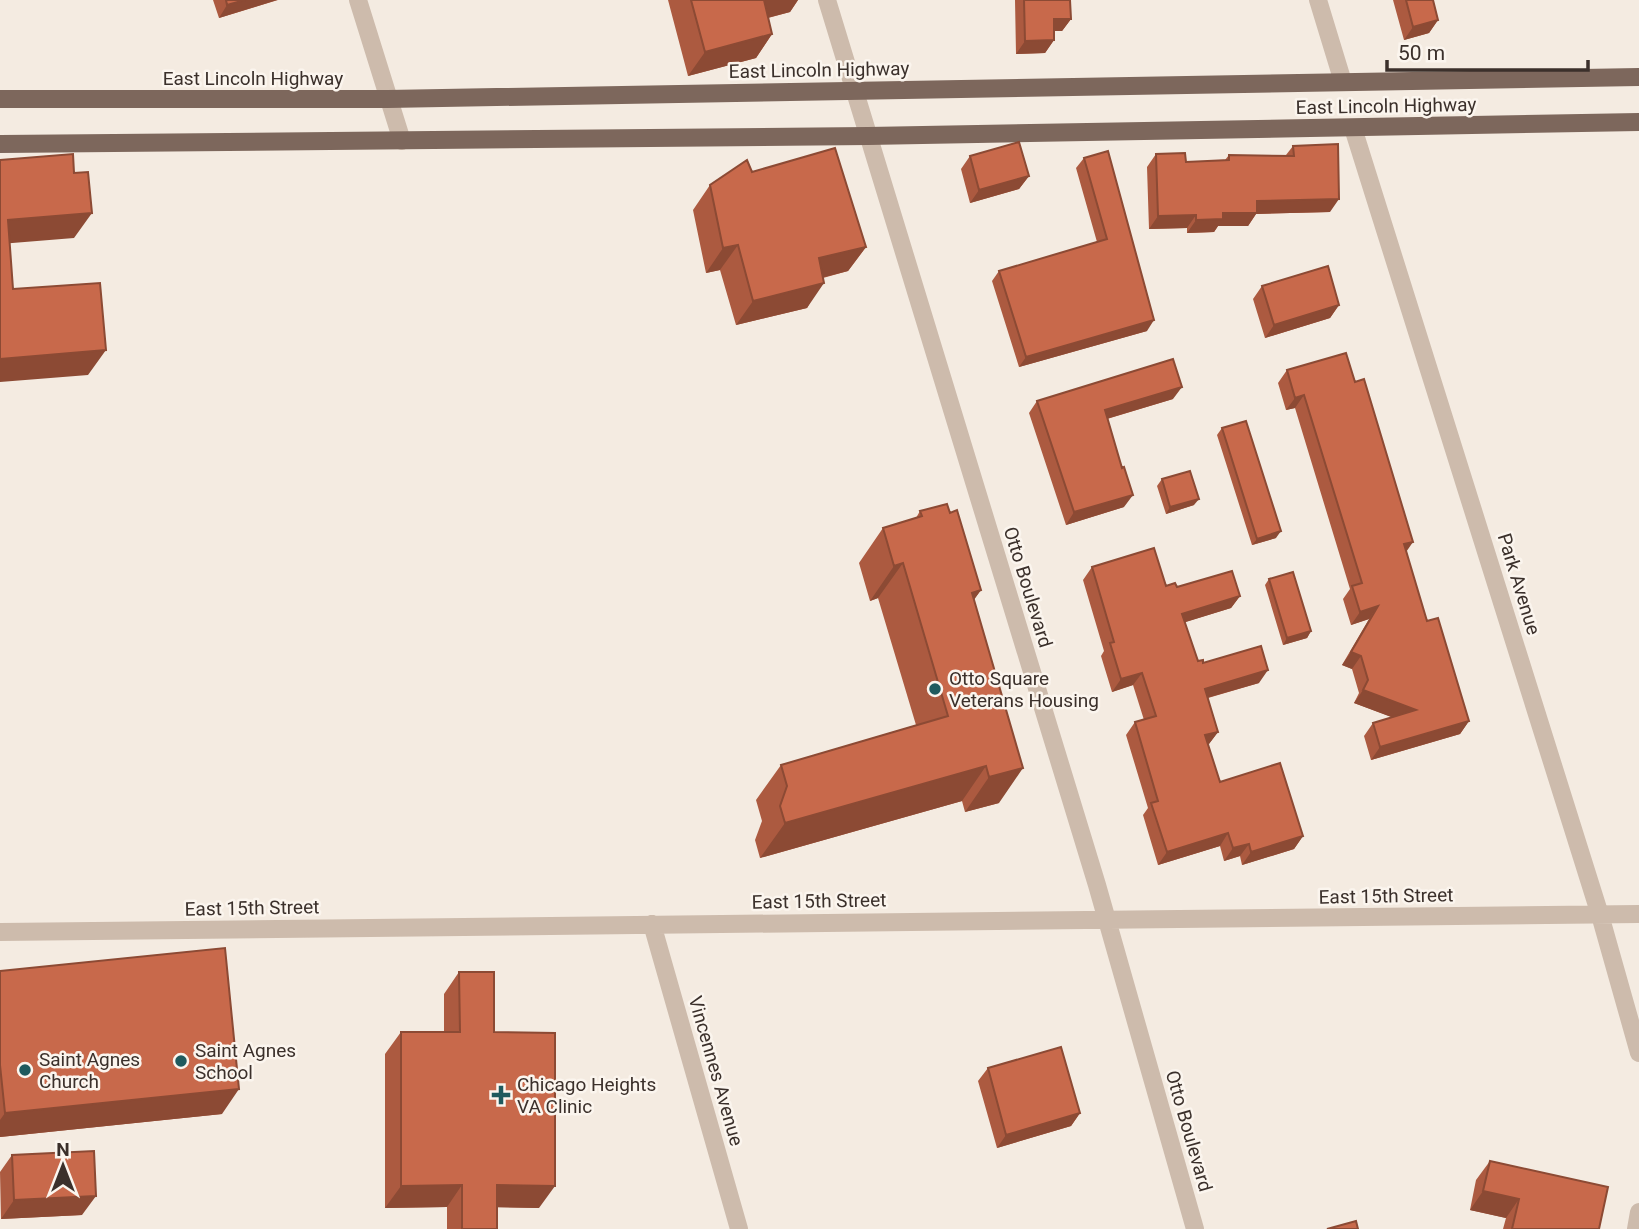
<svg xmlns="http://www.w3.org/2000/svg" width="1639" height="1229" font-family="Roboto,sans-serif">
  <rect width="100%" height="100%" fill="#f4ebe1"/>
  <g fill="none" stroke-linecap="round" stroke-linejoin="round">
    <path stroke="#cdbbac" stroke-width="18" d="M 358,0 L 402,141
      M 827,0 L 1097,885 L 1195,1229
      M 1318,0 L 1343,82
      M 1353,128 L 1600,915 L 1639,1053
      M 652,924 L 739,1229
      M 0,932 L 1639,914"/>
    <path stroke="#cdbbac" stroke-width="18" d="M 1636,1229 L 1639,1212"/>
    <path stroke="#7d675c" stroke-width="18" d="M 0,99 L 388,99 L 1639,77
      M 0,144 L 868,136 L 1639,122"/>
  </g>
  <path fill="#ac5a40" d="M 213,0 L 278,0 L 219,18 Z
    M 668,0 L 798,0 L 790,12 L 768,18 L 772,34 L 756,58 L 688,76 Z
    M 1015,0 L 1070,0 L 1071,19 L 1062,31 L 1054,31 L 1054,40 L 1045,53 L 1016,54 Z
    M 1393,0 L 1433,0 L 1438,20 L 1429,33 L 1404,40 Z
    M 1293,146 L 1330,212 L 1256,214 L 1248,226 L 1218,226 L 1214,232 L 1187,233 L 1187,228 L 1149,229 L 1147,167 L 1156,154 L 1186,162 L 1225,160 L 1229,155 L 1286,155 Z
    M 970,156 L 1029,176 L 1019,189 L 970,203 L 961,169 Z
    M 1084,158 L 1147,331 L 1019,367 L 992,281 L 999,271 L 1097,242 L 1076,168 Z
    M 752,172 L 866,247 L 848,271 L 823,278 L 807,308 L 736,325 L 720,270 L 706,273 L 693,210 L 710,185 Z
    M 1262,286 L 1339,305 L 1330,318 L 1265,338 L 1253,299 Z
    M 1346,353 L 1427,621 L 1469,721 L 1460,734 L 1371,760 L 1364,736 L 1373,723 L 1392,717 L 1354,703 L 1359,693 L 1352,669 L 1342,665 L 1369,619 L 1351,625 L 1343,599 L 1350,589 L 1295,408 L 1286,410 L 1278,383 L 1287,370 Z
    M 1173,399 L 1107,419 L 1122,468 L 1124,507 L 1066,525 L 1029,413 L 1037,401 Z
    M 1222,428 L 1276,538 L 1252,545 L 1217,435 Z
    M 1162,479 L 1194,505 L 1166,514 L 1157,486 Z
    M 920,511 L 950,513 L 981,590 L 974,599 L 999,803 L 965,812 L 962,801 L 760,858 L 755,840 L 762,821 L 756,800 L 781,765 L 916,725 L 878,598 L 870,601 L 859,563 L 883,528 L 916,518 Z
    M 1092,567 L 1166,586 L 1240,596 L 1231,608 L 1185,622 L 1198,661 L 1259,683 L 1208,698 L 1218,732 L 1208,745 L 1220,782 L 1303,836 L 1294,849 L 1242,865 L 1240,856 L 1224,861 L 1220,846 L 1158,865 L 1143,815 L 1148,808 L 1126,735 L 1135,722 L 1144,720 L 1133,685 L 1112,692 L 1101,656 L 1104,651 L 1083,580 Z
    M 1269,579 L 1311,631 L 1307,638 L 1283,645 L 1265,585 Z
    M 0,971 L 222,1114 L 0,1137 Z
    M 459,972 L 494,1032 L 539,1208 L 497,1207 L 497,1229 L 447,1229 L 447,1207 L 385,1208 L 385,1054 L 401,1032 L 444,1032 L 444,994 Z
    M 988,1068 L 1080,1113 L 1071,1126 L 997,1148 L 978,1081 Z
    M 12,1155 L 82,1215 L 1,1219 L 0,1172 Z
    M 1490,1161 L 1599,1229 L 1503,1229 L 1506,1218 L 1470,1210 L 1476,1180 Z"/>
  <path fill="#8c4a34" d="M 245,0 L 277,0 L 219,18 L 227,5 Z
    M 763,0 L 798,0 L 790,12 L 747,23 Z
    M 1054,19 L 1071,19 L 1062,31 L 1045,31 Z
    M 1438,20 L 1429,33 L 1404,40 L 1413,27 Z
    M 772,34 L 756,58 L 688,76 L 705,52 Z
    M 1054,40 L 1045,53 L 1016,54 L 1025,41 Z
    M 1029,176 L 1019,189 L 970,203 L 979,190 Z
    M 1339,199 L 1330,212 L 1256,214 L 1248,226 L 1218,226 L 1214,232 L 1187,233 L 1196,220 L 1223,213 L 1257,201 Z
    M 92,213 L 74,238 L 0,244 L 8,220 Z
    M 1196,215 L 1187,228 L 1149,229 L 1158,216 Z
    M 738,245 L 720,270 L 706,273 L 723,248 Z
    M 866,247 L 848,271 L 801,283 L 819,258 Z
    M 824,283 L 807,308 L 736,325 L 753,301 Z
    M 1339,305 L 1330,318 L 1265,338 L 1274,325 Z
    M 1154,320 L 1147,331 L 1019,367 L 1026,357 Z
    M 106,350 L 88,375 L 0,382 L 0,359 Z
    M 1182,387 L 1173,399 L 1096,422 L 1105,410 Z
    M 1304,395 L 1295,408 L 1286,410 L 1295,398 Z
    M 1133,495 L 1124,507 L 1066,525 L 1074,512 Z
    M 1199,499 L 1194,505 L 1166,514 L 1170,507 Z
    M 1281,531 L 1276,538 L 1252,545 L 1257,539 Z
    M 1413,542 L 1404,555 L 1404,544 Z
    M 903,563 L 878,598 L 870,601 L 894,566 Z
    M 981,590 L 956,625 L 972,593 Z
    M 1240,596 L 1231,608 L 1173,626 L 1182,614 Z
    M 1378,606 L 1369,619 L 1351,625 L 1360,612 Z
    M 1311,631 L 1307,638 L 1283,645 L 1287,638 Z
    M 1351,652 L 1361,656 L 1352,669 L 1342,665 Z
    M 1268,670 L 1259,683 L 1196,701 L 1205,689 Z
    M 1142,673 L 1133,685 L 1112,692 L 1121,679 Z
    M 1363,690 L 1416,710 L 1407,723 L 1354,703 Z
    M 1469,721 L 1460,734 L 1371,760 L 1380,747 Z
    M 1218,732 L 1209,744 L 1196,748 L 1205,735 Z
    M 986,766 L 962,801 L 760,858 L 785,823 Z
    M 1023,768 L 999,803 L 965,812 L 989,777 Z
    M 1228,833 L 1220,846 L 1158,865 L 1167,852 Z
    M 1303,836 L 1294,849 L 1242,865 L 1251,852 Z
    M 1249,844 L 1240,856 L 1224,861 L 1233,848 Z
    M 239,1089 L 222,1114 L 0,1137 L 0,1120 L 5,1113 Z
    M 1080,1113 L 1071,1126 L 997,1148 L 1006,1135 Z
    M 462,1185 L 447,1207 L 385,1208 L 401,1186 Z
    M 497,1185 L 555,1186 L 539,1208 L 481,1207 Z
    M 1483,1191 L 1519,1199 L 1506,1218 L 1470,1210 Z
    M 96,1196 L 82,1215 L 1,1219 L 14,1200 Z"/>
  <path fill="#c8694b" stroke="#8c4a34" stroke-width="2" d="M 226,0 L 245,0 L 227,5 Z
    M 691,0 L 764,0 L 772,34 L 705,52 Z
    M 1024,0 L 1070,0 L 1071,19 L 1054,19 L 1054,40 L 1025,41 Z
    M 1406,0 L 1433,0 L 1438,20 L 1413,27 Z
    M 1019,142 L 1029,176 L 979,190 L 970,156 Z
    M 1338,144 L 1339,199 L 1257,201 L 1257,213 L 1223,213 L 1223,219 L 1196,220 L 1196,215 L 1158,216 L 1156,154 L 1185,153 L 1186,162 L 1229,160 L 1229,155 L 1294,156 L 1293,146 Z
    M 835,148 L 866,247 L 819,258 L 824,283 L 753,301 L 738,245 L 723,248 L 710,185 L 747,160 L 752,172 Z
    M 1108,151 L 1154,320 L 1026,357 L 999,271 L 1107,239 L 1084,158 Z
    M 73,154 L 74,173 L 88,172 L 92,213 L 8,220 L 13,289 L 100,283 L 106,350 L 0,359 L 0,160 Z
    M 1328,266 L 1339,305 L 1274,325 L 1262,286 Z
    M 1346,353 L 1355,382 L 1364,379 L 1413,542 L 1404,544 L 1427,621 L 1438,618 L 1469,721 L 1380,747 L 1373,723 L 1416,710 L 1363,690 L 1368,680 L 1361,656 L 1351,652 L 1378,606 L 1360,612 L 1352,586 L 1362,583 L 1304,395 L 1295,398 L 1287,370 Z
    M 1173,359 L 1182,387 L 1105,410 L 1122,468 L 1124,467 L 1133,495 L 1074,512 L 1037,401 Z
    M 1246,421 L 1281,531 L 1257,539 L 1222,428 Z
    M 1190,471 L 1199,499 L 1170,507 L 1162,479 Z
    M 947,504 L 950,513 L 957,510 L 981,590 L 972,593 L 1023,768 L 989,777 L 986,766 L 785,823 L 780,806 L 787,786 L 781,765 L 948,716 L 903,563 L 894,566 L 883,528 L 922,516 L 920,511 Z
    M 1154,548 L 1166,586 L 1175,583 L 1177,587 L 1232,571 L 1240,596 L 1182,614 L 1198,661 L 1203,660 L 1203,663 L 1261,646 L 1268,670 L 1205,689 L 1218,732 L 1205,735 L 1220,782 L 1280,763 L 1303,836 L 1251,852 L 1249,844 L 1233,848 L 1228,833 L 1167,852 L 1151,803 L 1158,801 L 1135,722 L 1156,716 L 1142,673 L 1121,679 L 1110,643 L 1114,642 L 1092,567 Z
    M 1293,572 L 1311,631 L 1287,638 L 1269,579 Z
    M 225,948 L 239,1089 L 5,1113 L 0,1065 L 0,971 Z
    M 459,972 L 494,972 L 494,1032 L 555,1033 L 555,1186 L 497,1185 L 497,1229 L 462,1229 L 462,1185 L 401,1186 L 401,1032 L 460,1032 Z
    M 1061,1047 L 1080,1113 L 1006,1135 L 988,1068 Z
    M 94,1151 L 96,1196 L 14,1200 L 12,1155 Z
    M 1490,1161 L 1608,1187 L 1599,1229 L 1512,1229 L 1519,1199 L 1483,1191 Z
    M 1356,1221 L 1358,1229 L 1327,1229 Z"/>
  <g fill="#1f5a5e" stroke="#fbf5ee" stroke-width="2.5">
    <circle cx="935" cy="689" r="7"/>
    <circle cx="181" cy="1061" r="7"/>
    <circle cx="25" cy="1070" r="7"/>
    <path d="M497.5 1084.5h7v7h7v7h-7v7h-7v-7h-7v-7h7z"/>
  </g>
  <g text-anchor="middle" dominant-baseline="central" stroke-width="5" stroke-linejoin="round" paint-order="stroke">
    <g font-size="19" fill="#3b302b" stroke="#fbf5ee">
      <text transform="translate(819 70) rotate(-1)">East Lincoln Highway</text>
      <text x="253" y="78">East Lincoln Highway</text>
      <text transform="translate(1386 106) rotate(-1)">East Lincoln Highway</text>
      <text transform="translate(1519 584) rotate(73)">Park Avenue</text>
      <text transform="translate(1028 587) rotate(73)">Otto Boulevard</text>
      <text transform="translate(1386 896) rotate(-1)">East 15th Street</text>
      <text transform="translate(819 901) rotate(-1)">East 15th Street</text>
      <text transform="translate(252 908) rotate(-1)">East 15th Street</text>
      <text transform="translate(716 1071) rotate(74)">Vincennes Avenue</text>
      <text transform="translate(1189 1131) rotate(74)">Otto Boulevard</text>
    </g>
    <g font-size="19" fill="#3b302b" stroke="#fbf5ee" text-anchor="start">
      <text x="949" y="678">Otto Square<tspan x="949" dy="22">Veterans Housing</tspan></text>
      <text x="195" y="1050">Saint Agnes<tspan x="195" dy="22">School</tspan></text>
      <text x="39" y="1059">Saint Agnes<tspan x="39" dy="22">Church</tspan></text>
      <text x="517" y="1084">Chicago Heights<tspan x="517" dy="22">VA Clinic</tspan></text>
    </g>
  </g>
  <g transform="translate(63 1166)" stroke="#fbf5ee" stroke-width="5" paint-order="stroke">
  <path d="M0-5L12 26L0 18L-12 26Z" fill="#3b302b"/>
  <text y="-10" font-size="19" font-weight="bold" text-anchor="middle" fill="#3b302b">N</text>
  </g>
  <path d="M1387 60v10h201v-10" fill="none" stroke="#3b302b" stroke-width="3.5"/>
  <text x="1398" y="60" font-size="21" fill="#3b302b" stroke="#fbf5ee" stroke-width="5" paint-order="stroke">50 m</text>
</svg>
